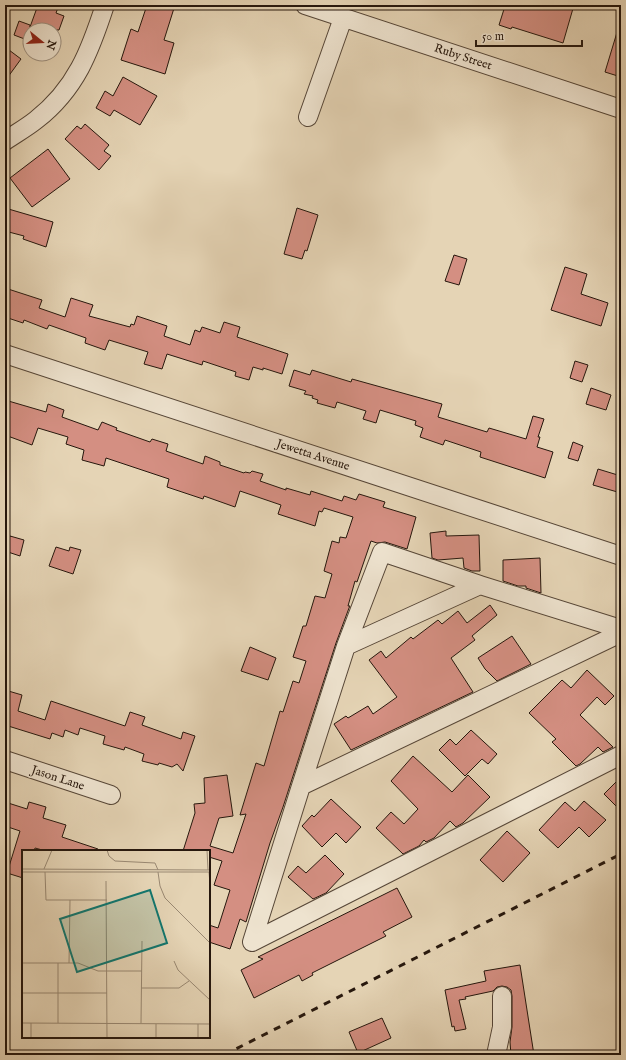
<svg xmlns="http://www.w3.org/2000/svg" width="626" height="1060" font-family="'IM FELL English',serif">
  <rect width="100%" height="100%" fill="#e5d4b5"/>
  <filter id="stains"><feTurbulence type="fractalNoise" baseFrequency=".005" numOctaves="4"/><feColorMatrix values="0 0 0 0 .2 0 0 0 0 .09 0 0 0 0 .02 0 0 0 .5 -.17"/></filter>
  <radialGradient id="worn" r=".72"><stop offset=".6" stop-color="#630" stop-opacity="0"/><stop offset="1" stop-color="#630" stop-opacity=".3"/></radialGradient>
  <path fill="#d48f82" stroke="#26170d" d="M 38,5 L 59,5 L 56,13 L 64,16 L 59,30 L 30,30 L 30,41 L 14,35 L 19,21 L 30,25 L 30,27 Z
    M 147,5 L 175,5 L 164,40 L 174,43 L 165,74 L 121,60 L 131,29 L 138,32 Z
    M 518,5 L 574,5 L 563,43 L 512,27 L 511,29 L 499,25 L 505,6 L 517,9 Z
    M 618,29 L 621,30 L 621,77 L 605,72 Z
    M 5,47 L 21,59 L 5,81 Z
    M 123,77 L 157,96 L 140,125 L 114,110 L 110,116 L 96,108 L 105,91 L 113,96 Z
    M 85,124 L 109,145 L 104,151 L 111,156 L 99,170 L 65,139 L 77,126 L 81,129 Z
    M 48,149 L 70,179 L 32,207 L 10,178 Z
    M 5,208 L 53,222 L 46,247 L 23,239 L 24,236 L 5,231 Z
    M 297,208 L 318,215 L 307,251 L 305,250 L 302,259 L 284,254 Z
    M 454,255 L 467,259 L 459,285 L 445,281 Z
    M 565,267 L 587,274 L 581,294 L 608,303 L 601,326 L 551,310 Z
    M 5,288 L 42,300 L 39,308 L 65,317 L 71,298 L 93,305 L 89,316 L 130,327 L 131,324 L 134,325 L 137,316 L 167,326 L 164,336 L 190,345 L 195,330 L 200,332 L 202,327 L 220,333 L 224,322 L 240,327 L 237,337 L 288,354 L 282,374 L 263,368 L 263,370 L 253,367 L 249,380 L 235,376 L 236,372 L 203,361 L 202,365 L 167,354 L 162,369 L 144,364 L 148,352 L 109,340 L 105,350 L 85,343 L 86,338 L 49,325 L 47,329 L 24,320 L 23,323 L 5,317 Z
    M 575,361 L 588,365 L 582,382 L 570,378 Z
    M 294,370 L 310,375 L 312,370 L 351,382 L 352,379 L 442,404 L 438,417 L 487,432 L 489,428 L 526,439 L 533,416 L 544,419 L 538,437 L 540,437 L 537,447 L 553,452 L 545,478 L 480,457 L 481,452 L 445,440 L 443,445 L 420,437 L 423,428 L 415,425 L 416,421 L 380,410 L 376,423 L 363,419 L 366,411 L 337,402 L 335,408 L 317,403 L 318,400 L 312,398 L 313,396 L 304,394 L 306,391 L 289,386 Z
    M 591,388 L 611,395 L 606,410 L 586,404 Z
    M 5,400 L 46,412 L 48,404 L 64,410 L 62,417 L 98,430 L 102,422 L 117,428 L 116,430 L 150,442 L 152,439 L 168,444 L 166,451 L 203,464 L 205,456 L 220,462 L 220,465 L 244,473 L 245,472 L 250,473 L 252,471 L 263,474 L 260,481 L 286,490 L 286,488 L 310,495 L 311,491 L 342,501 L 344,496 L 356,500 L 359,494 L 385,502 L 383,507 L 416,517 L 407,549 L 385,542 L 377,543 L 371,541 L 357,582 L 355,581 L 348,606 L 350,606 L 349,608 L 336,643 L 283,807 L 270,843 L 246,922 L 240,919 L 230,949 L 209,942 L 209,925 L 218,928 L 230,890 L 214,885 L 222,861 L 209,857 L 209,850 L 209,851 L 183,851 L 195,813 L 194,804 L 205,803 L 204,778 L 227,775 L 233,816 L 219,818 L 210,846 L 233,853 L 246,814 L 240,815 L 256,763 L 264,766 L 280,711 L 283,712 L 293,681 L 299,683 L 306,661 L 293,657 L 303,626 L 306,626 L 315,596 L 325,598 L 332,574 L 324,571 L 332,541 L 339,543 L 340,537 L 346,538 L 353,517 L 324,508 L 322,512 L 319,511 L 315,526 L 278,514 L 281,505 L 240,491 L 235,507 L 204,496 L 203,499 L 167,487 L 169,479 L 106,458 L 104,466 L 82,460 L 84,450 L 66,444 L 68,437 L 38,428 L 32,445 L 5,435 Z
    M 573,442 L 583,446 L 578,461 L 568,458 Z
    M 598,469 L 621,476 L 621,493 L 593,485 Z
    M 446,531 L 446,536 L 479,535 L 480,571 L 472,571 L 464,568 L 463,558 L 438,560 L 432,558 L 430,533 Z
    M 10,536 L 24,540 L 20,556 L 5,551 Z
    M 56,547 L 69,551 L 70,547 L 81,550 L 73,574 L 49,566 Z
    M 540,558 L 541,593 L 526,588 L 526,586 L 518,586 L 503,581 L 503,560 Z
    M 490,605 L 497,615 L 472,636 L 475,640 L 451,658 L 473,692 L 351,750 L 334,724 L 346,716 L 348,718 L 368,706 L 373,714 L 397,697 L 369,660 L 381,651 L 386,658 L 411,637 L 413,639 L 438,620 L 442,624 L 458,611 L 467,623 Z
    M 512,636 L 531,664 L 497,681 L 485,669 L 478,658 Z
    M 250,647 L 276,658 L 268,680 L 241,671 Z
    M 587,670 L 614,696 L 605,705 L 597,697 L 580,715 L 613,747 L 603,752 L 598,747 L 580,764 L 576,766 L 552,742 L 556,739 L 529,713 L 562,680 L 571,688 Z
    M 5,690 L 22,695 L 18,711 L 45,720 L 51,701 L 125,726 L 130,712 L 145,717 L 142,725 L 181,739 L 183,732 L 195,736 L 183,771 L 177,764 L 172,767 L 159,763 L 158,765 L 142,761 L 144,754 L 125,747 L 124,750 L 103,744 L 105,736 L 80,728 L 78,735 L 65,730 L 63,737 L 52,733 L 50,739 L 5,725 Z
    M 471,730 L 497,754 L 488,764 L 482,759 L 465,776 L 439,750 L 450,739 L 456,745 Z
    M 413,756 L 452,792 L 468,775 L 490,797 L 463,823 L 456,827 L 450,821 L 434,838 L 426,842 L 424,840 L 419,846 L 403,854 L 376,828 L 391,812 L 404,824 L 418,809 L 391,781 Z
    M 621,777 L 621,811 L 604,794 Z
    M 331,799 L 361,827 L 346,843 L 336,833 L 322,847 L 302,826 L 312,815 L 314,817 Z
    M 584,801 L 606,820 L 589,837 L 579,827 L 558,848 L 539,830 L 565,802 L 575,811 Z
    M 5,802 L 27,809 L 29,802 L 46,807 L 43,818 L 66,825 L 62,837 L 98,849 L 98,851 L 46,851 L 35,848 L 34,851 L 23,851 L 23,878 L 7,873 L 20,831 L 5,826 Z
    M 507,831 L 530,853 L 503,882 L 480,860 Z
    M 325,855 L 344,874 L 326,893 L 313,899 L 288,877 L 298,866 L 306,873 Z
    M 397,888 L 412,917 L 383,932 L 386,936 L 312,973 L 313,975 L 302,981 L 299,975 L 254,998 L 241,970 L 263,959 L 258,957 Z
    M 520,965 L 534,1055 L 511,1055 L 510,1042 L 512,1027 L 512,996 L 511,990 L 507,987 L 502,986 L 497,987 L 493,991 L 465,997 L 466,999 L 459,1000 L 466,1029 L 455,1031 L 454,1026 L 452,1027 L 445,990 L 486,981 L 484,971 Z
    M 382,1018 L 391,1038 L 358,1053 L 349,1032 Z"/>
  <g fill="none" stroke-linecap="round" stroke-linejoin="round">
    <g stroke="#564637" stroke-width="20">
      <path id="minor" d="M 305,5 L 621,109
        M 308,117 L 343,18
        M 5,141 C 15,134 26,128 36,120 C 76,89 90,51 105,5
        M 5,354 L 621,556
        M 346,646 L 382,552 L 480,585
        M 5,760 L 111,795
        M 301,786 L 346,646 L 480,585 L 621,629
        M 252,942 L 301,786 L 621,633
        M 252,942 L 621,755
        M 496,1055 L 502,1027 L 502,996"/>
    </g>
    <use href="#minor" stroke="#eee3cf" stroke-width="18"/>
    <path stroke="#26170d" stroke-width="3" stroke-dasharray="7 7" stroke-linecap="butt" d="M 224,1055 L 621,854"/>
  </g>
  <g text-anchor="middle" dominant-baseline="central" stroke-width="3.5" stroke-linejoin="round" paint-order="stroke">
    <g font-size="12" fill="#26170d" stroke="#eee3cf">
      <text transform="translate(463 57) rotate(18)">Ruby Street</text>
      <text transform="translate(313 455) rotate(18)">Jewetta Avenue</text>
      <text transform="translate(58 778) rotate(18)">Jason Lane</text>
    </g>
  </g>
  <g transform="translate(22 850)">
    <rect width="188" height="188" fill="#e5d4b5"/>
    <path fill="none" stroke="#998872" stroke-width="1" d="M 85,0 L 87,6 L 93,11 L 133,13 L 136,20M 185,0 L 186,20M 0,19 L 188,20M 22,19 L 30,0M 0,22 L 188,22M 23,22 L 24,50 L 85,50M 136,22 L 138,36 L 143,48 L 188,93M 187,22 L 188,34M 84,31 L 85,188M 152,111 L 156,120 L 188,150M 0,113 L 56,113 L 76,121 L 120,121M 47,113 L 48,50M 119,138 L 157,138 L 167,131M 0,143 L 85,143M 0,173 L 188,174M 9,173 L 9,188M 36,173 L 36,113M 119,173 L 120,91M 134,188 L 134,174M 176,188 L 176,174"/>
    <path fill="#0f766e" fill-opacity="0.15" stroke="#0f766e" stroke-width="2" d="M 128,40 L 145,93 L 55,122 L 38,69 Z"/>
    <rect width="188" height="188" fill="none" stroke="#26170d" stroke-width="2"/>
  </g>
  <rect width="626" height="1060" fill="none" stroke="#e5d4b5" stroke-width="20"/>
  <rect x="6" y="6" width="614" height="1048" fill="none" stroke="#26170d" stroke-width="2"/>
  <rect x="10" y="10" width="606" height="1040" fill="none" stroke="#26170d"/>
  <g transform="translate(42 42) rotate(108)"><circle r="19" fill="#eee3cf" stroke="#9e9181"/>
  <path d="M0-3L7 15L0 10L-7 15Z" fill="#8f2418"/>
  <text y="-6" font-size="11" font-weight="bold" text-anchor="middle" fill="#26170d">N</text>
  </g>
  <path d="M476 40v6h106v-6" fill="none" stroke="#26170d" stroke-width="2"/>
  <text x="482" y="40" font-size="12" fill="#26170d" stroke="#eee3cf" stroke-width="3" paint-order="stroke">50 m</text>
  <rect width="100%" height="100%" filter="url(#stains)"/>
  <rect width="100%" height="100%" fill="url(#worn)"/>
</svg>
